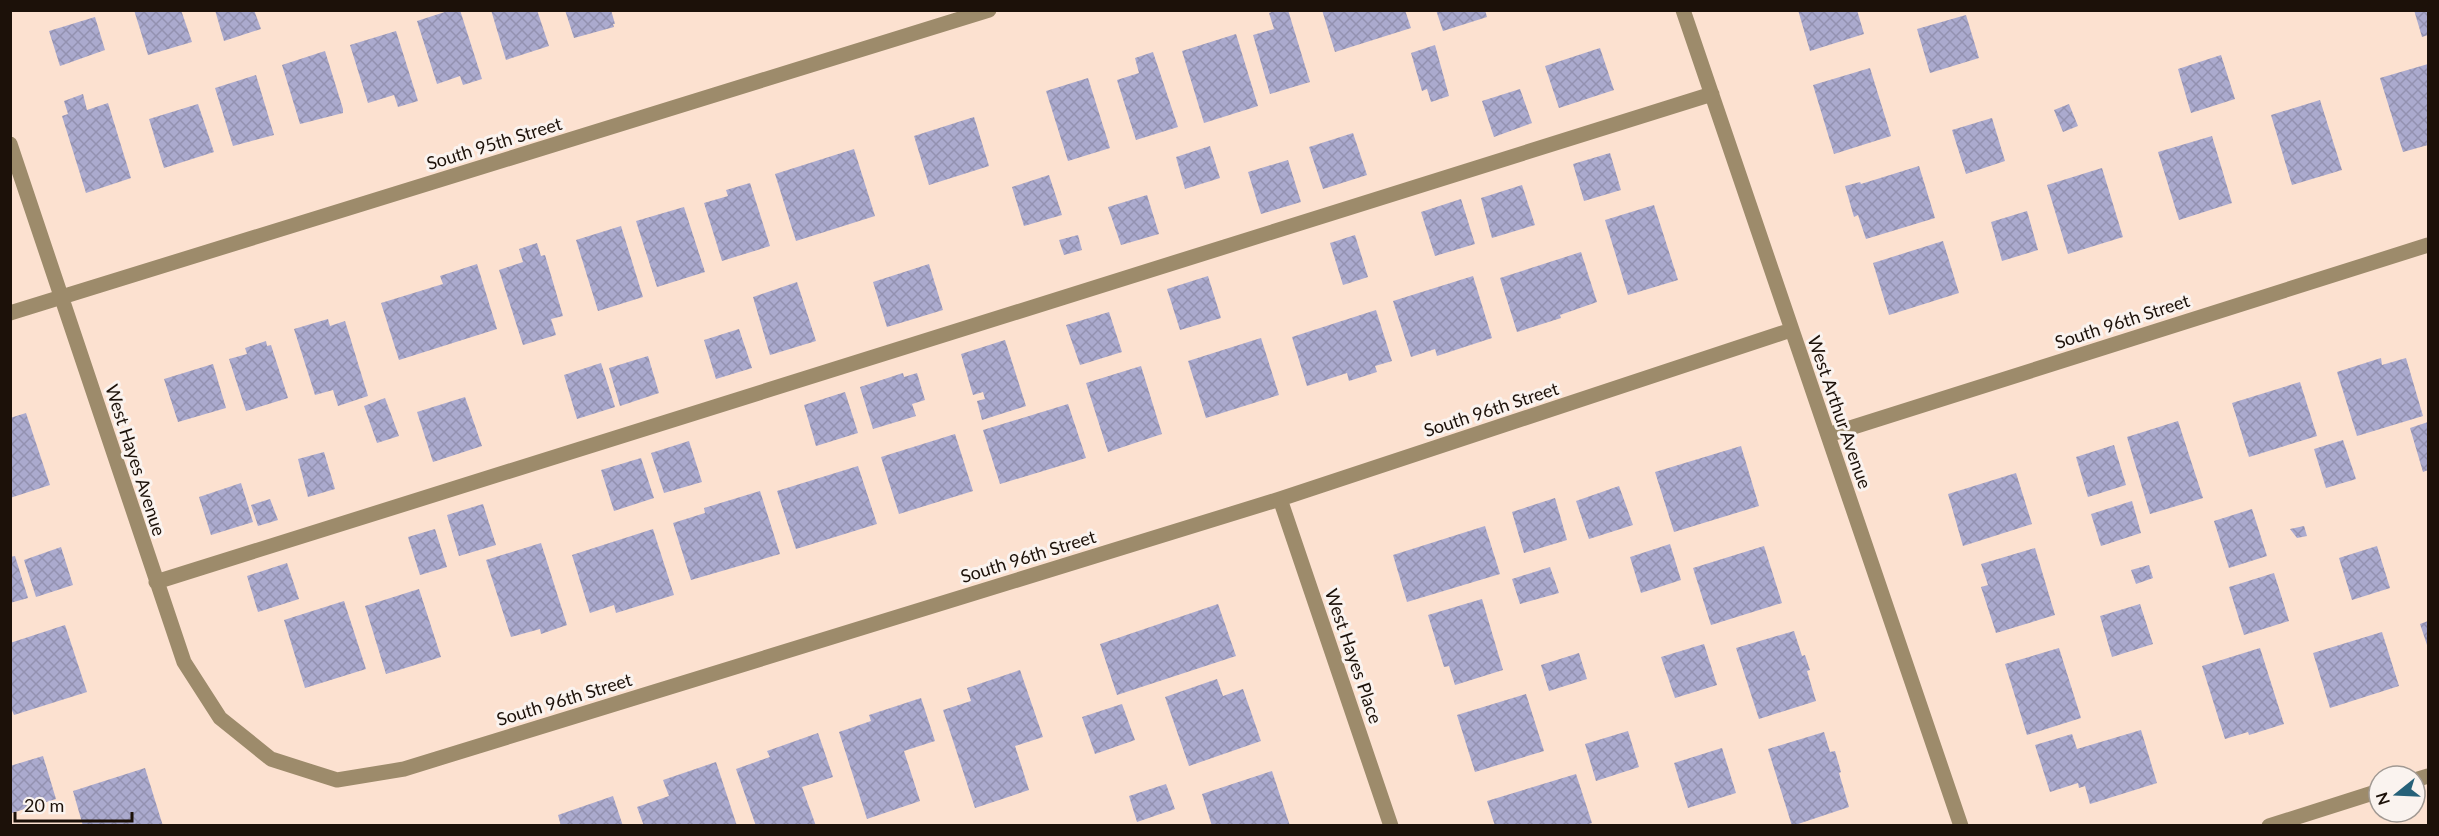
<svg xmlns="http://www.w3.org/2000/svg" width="2439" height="836" font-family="Lato,sans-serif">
  <defs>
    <pattern id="building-cross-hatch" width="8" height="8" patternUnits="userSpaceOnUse" patternTransform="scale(1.5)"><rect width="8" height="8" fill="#abaace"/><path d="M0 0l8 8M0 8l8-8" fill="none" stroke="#9391b0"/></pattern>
  </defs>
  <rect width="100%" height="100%" fill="#fce1d0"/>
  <path fill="url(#building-cross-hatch)" d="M 134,10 L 181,10 L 192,42 L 148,55 Z
    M 215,10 L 254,10 L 261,29 L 224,41 Z
    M 451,10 L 460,10 L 482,79 L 463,85 L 460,76 L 437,84 L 417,21 Z
    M 491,10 L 537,10 L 549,46 L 506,60 Z
    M 565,10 L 611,10 L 615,24 L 613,24 L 614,27 L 574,38 Z
    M 1276,10 L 1288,10 L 1310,82 L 1270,94 L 1253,35 L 1274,29 L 1269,13 Z
    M 1322,10 L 1405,10 L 1411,28 L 1335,52 Z
    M 1436,10 L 1485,10 L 1487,17 L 1443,31 Z
    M 1798,10 L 1857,10 L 1864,34 L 1810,51 Z
    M 2414,10 L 2428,10 L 2428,35 L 2422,37 Z
    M 1966,15 L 1979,58 L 1930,73 L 1917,29 Z
    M 95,17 L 105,50 L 60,66 L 49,31 Z
    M 396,31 L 418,101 L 398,107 L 394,95 L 368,103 L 350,45 Z
    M 1236,34 L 1258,106 L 1204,123 L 1182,51 Z
    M 1435,45 L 1449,96 L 1431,102 L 1427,89 L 1422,91 L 1411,53 Z
    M 1600,48 L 1614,90 L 1559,108 L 1545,66 Z
    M 325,51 L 343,109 L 343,113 L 300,124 L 282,65 Z
    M 1153,52 L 1178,127 L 1136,140 L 1117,80 L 1139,73 L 1135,58 Z
    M 2221,55 L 2235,99 L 2191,113 L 2178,69 Z
    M 2428,64 L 2428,145 L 2403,152 L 2380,78 Z
    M 1870,68 L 1891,136 L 1834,154 L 1813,85 Z
    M 256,75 L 274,135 L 233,146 L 215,88 Z
    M 1088,78 L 1110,148 L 1068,161 L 1046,91 Z
    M 1520,89 L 1532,123 L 1494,137 L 1482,101 Z
    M 83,94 L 87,110 L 108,103 L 131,178 L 86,193 L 62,116 L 68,114 L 64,101 Z
    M 2320,100 L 2342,170 L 2292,185 L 2271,115 Z
    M 198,104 L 214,152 L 164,168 L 149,119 Z
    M 2069,104 L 2078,126 L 2063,132 L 2054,110 Z
    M 974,117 L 989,166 L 929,185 L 914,136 Z
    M 1992,118 L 2005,161 L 1966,174 L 1952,130 Z
    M 1353,133 L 1367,175 L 1323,189 L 1309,147 Z
    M 2212,136 L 2232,203 L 2179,220 L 2158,152 Z
    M 1210,146 L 1220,178 L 1185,189 L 1176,157 Z
    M 854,149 L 875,216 L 796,241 L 775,174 Z
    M 1610,153 L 1621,190 L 1584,201 L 1573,164 Z
    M 1288,160 L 1301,202 L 1261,214 L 1248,172 Z
    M 1919,166 L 1935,218 L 1866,239 L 1858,215 L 1854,217 L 1845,186 L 1860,182 L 1861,184 Z
    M 2102,168 L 2123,237 L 2068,254 L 2047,185 Z
    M 1049,175 L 1062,215 L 1024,226 L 1012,187 Z
    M 750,183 L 770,246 L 722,261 L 704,203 L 728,196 L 726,190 Z
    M 1522,185 L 1535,225 L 1492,238 L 1481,198 Z
    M 1147,195 L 1159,234 L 1121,245 L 1108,207 Z
    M 1461,199 L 1475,244 L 1435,256 L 1421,212 Z
    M 1654,205 L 1678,280 L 1628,295 L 1605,220 Z
    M 684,207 L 705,272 L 657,287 L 636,221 Z
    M 2027,211 L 2038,250 L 2002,261 L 1991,222 Z
    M 621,226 L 643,297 L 598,311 L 576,240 Z
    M 1078,235 L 1082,250 L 1064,255 L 1059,240 Z
    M 1355,235 L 1368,277 L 1343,285 L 1330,243 Z
    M 1943,241 L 1959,293 L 1889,315 L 1873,263 Z
    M 537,243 L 541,256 L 545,255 L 563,316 L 551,319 L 556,335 L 523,345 L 499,270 L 523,262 L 519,249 Z
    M 1581,252 L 1597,302 L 1560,315 L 1561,318 L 1517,332 L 1500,278 Z
    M 477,264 L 497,329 L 399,360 L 381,303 L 443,284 L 440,276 Z
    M 929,264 L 943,310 L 887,327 L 873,282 Z
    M 1208,276 L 1221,318 L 1180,330 L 1167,289 Z
    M 1473,276 L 1492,338 L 1437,356 L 1435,349 L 1411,357 L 1393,301 Z
    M 797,282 L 816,341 L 770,355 L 753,297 Z
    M 1376,310 L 1392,361 L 1375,366 L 1377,372 L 1349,381 L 1347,373 L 1307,386 L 1292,337 Z
    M 1109,312 L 1122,352 L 1080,365 L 1066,325 Z
    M 328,319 L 330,326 L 345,321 L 368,396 L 338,406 L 333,390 L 315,395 L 294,329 Z
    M 739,329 L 752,368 L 716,379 L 704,340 Z
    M 1261,338 L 1279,395 L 1206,418 L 1188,361 Z
    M 1005,340 L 1026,406 L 982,420 L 977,401 L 985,399 L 983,392 L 973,395 L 961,354 Z
    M 266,341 L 267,346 L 271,345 L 288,398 L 246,411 L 229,359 L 247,354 L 245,348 Z
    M 648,356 L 659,393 L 620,406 L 609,368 Z
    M 2381,358 L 2382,365 L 2406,358 L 2423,416 L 2357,436 L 2337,372 Z
    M 601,363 L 615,407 L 577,419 L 564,375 Z
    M 213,364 L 226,408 L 178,422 L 164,379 Z
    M 1141,366 L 1162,434 L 1108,452 L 1086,383 Z
    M 903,373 L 904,377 L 917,373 L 925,400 L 912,404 L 916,416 L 873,429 L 860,387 Z
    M 2300,382 L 2317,436 L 2249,457 L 2232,403 Z
    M 845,392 L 858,433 L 816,446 L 804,405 Z
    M 465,397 L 482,446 L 433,462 L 417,412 Z
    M 385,398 L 399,436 L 377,443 L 364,406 Z
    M 1068,404 L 1086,458 L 1000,484 L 983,430 Z
    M 26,413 L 50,485 L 10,498 L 10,418 Z
    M 2178,421 L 2203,498 L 2150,514 L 2127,437 Z
    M 2428,422 L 2428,470 L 2423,472 L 2410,428 Z
    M 955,434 L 973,491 L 899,514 L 881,457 Z
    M 2343,440 L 2356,479 L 2326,488 L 2314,449 Z
    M 689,441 L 702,482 L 664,493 L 651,453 Z
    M 2114,445 L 2126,485 L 2088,497 L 2076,457 Z
    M 1741,446 L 1759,506 L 1674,532 L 1655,472 Z
    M 324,452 L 335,489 L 308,497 L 298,459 Z
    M 641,458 L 654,498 L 614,511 L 601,470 Z
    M 858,466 L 877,524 L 796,549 L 777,491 Z
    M 2016,473 L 2032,524 L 1963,546 L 1948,494 Z
    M 241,483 L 253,522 L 211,535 L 199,497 Z
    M 1619,486 L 1633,525 L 1589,539 L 1576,501 Z
    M 760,491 L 780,554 L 691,580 L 673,523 L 705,513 L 704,508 Z
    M 1555,498 L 1567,540 L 1524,553 L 1512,512 Z
    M 270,499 L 278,520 L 258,526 L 251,505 Z
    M 2132,501 L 2141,533 L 2101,546 L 2091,514 Z
    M 483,504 L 496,545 L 459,556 L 447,515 Z
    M 2252,509 L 2267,556 L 2229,568 L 2214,521 Z
    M 1485,526 L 1500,574 L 1407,602 L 1393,555 Z
    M 2304,526 L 2307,536 L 2297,538 L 2290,529 Z
    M 435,529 L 447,567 L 420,575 L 408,537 Z
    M 653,529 L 674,595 L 616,613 L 614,605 L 590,613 L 572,555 Z
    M 541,543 L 567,625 L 541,634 L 540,629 L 511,637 L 486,560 Z
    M 1670,544 L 1681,580 L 1641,593 L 1630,557 Z
    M 1764,546 L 1782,603 L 1711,625 L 1693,568 Z
    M 2377,546 L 2390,588 L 2352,600 L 2339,558 Z
    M 61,547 L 73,585 L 36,597 L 24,560 Z
    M 2035,548 L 2055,615 L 1996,633 L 1981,587 L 1988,585 L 1981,564 Z
    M 15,556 L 28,598 L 10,603 L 10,557 Z
    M 287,563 L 299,599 L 258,612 L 247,576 Z
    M 2149,565 L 2153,578 L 2136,584 L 2131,570 Z
    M 1550,567 L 1559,593 L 1520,604 L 1512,579 Z
    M 2274,573 L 2289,621 L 2244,635 L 2229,587 Z
    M 419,589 L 441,657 L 386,674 L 365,606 Z
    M 1482,599 L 1503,670 L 1455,685 L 1449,666 L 1444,667 L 1428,615 Z
    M 344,601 L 366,669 L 305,688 L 284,620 Z
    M 1218,604 L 1236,656 L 1117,695 L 1100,644 Z
    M 2140,604 L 2153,644 L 2112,657 L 2100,616 Z
    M 2428,621 L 2428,648 L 2420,624 Z
    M 65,625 L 87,692 L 14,715 L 10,706 L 10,643 Z
    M 1794,631 L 1802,656 L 1805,655 L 1810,670 L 1807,671 L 1816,701 L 1759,719 L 1736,648 Z
    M 2382,632 L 2399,686 L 2330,708 L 2313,653 Z
    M 1704,644 L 1717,685 L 1675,698 L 1661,657 Z
    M 2059,648 L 2081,718 L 2027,735 L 2005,664 Z
    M 2260,648 L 2284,724 L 2249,735 L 2248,732 L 2225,739 L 2202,666 Z
    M 1579,653 L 1587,679 L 1549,691 L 1541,665 Z
    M 1020,670 L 1043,737 L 1015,746 L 1029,790 L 975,808 L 943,710 L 971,701 L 967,688 Z
    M 1217,679 L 1223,696 L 1243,689 L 1261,741 L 1189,766 L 1165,697 Z
    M 1526,694 L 1544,751 L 1475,772 L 1457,715 Z
    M 921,698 L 935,741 L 904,751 L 920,801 L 867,819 L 839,732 L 871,721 L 869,715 Z
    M 1122,704 L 1135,740 L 1095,754 L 1082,717 Z
    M 2141,730 L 2157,783 L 2090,804 L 2085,786 L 2079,788 L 2078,783 L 2050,792 L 2035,745 L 2072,734 L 2077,749 Z
    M 1628,731 L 1639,767 L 1596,781 L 1585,744 Z
    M 1824,732 L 1830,752 L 1835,751 L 1841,772 L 1839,773 L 1849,807 L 1792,826 L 1768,749 Z
    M 818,733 L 833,777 L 802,787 L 816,826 L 756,826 L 736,769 L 770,757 L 767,751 Z
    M 1722,748 L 1736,793 L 1688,808 L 1674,763 Z
    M 43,756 L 56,799 L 12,813 L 10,766 Z
    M 716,762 L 737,826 L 644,826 L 637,807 L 669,796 L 663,780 Z
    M 145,768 L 163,826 L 83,826 L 73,791 Z
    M 1272,771 L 1290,826 L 1212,826 L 1202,794 Z
    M 1576,774 L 1592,823 L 1583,826 L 1495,826 L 1487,801 Z
    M 1166,784 L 1175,809 L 1137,822 L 1129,796 Z
    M 613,796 L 623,826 L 561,826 L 558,815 Z"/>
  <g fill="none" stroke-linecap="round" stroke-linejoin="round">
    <path stroke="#9d8b6b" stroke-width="15" d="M 1683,10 L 1961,826
      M 10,144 L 184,662 L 220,718 L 271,759 L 337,780 L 404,769 L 1280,499 L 1791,330
      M 10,313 L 989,10
      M 1828,435 L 2428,245
      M 1280,499 L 1391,826
      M 156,582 L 1712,94
      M 2415,780 L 2428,776
      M 2269,826 L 2379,791"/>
  </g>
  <g text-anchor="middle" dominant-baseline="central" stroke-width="6" stroke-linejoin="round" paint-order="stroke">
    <g font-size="18" fill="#1c1109" stroke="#faf3ef">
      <text transform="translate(494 143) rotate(-17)">South 95th Street</text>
      <text transform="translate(2122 321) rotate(-18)">South 96th Street</text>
      <text transform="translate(1491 409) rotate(-18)">South 96th Street</text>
      <text transform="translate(1840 412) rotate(71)">West Arthur Avenue</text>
      <text transform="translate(136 460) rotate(72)">West Hayes Avenue</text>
      <text transform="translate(1028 556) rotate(-17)">South 96th Street</text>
      <text transform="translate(1354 656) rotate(71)">West Hayes Place</text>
      <text transform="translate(564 699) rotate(-17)">South 96th Street</text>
    </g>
  </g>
  <rect width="2439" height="836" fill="none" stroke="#1c1109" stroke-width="24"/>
  <g transform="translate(2397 794) rotate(252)"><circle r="28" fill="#faf3ef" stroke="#a19993" stroke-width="1.5"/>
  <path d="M0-4.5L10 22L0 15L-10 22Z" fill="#266179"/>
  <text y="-9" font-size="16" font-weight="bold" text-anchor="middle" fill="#1c1109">N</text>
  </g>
  <path d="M15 812v9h117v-9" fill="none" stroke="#1c1109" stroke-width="3"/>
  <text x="24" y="812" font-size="18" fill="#1c1109" stroke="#faf3ef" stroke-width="4.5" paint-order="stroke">20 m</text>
</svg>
